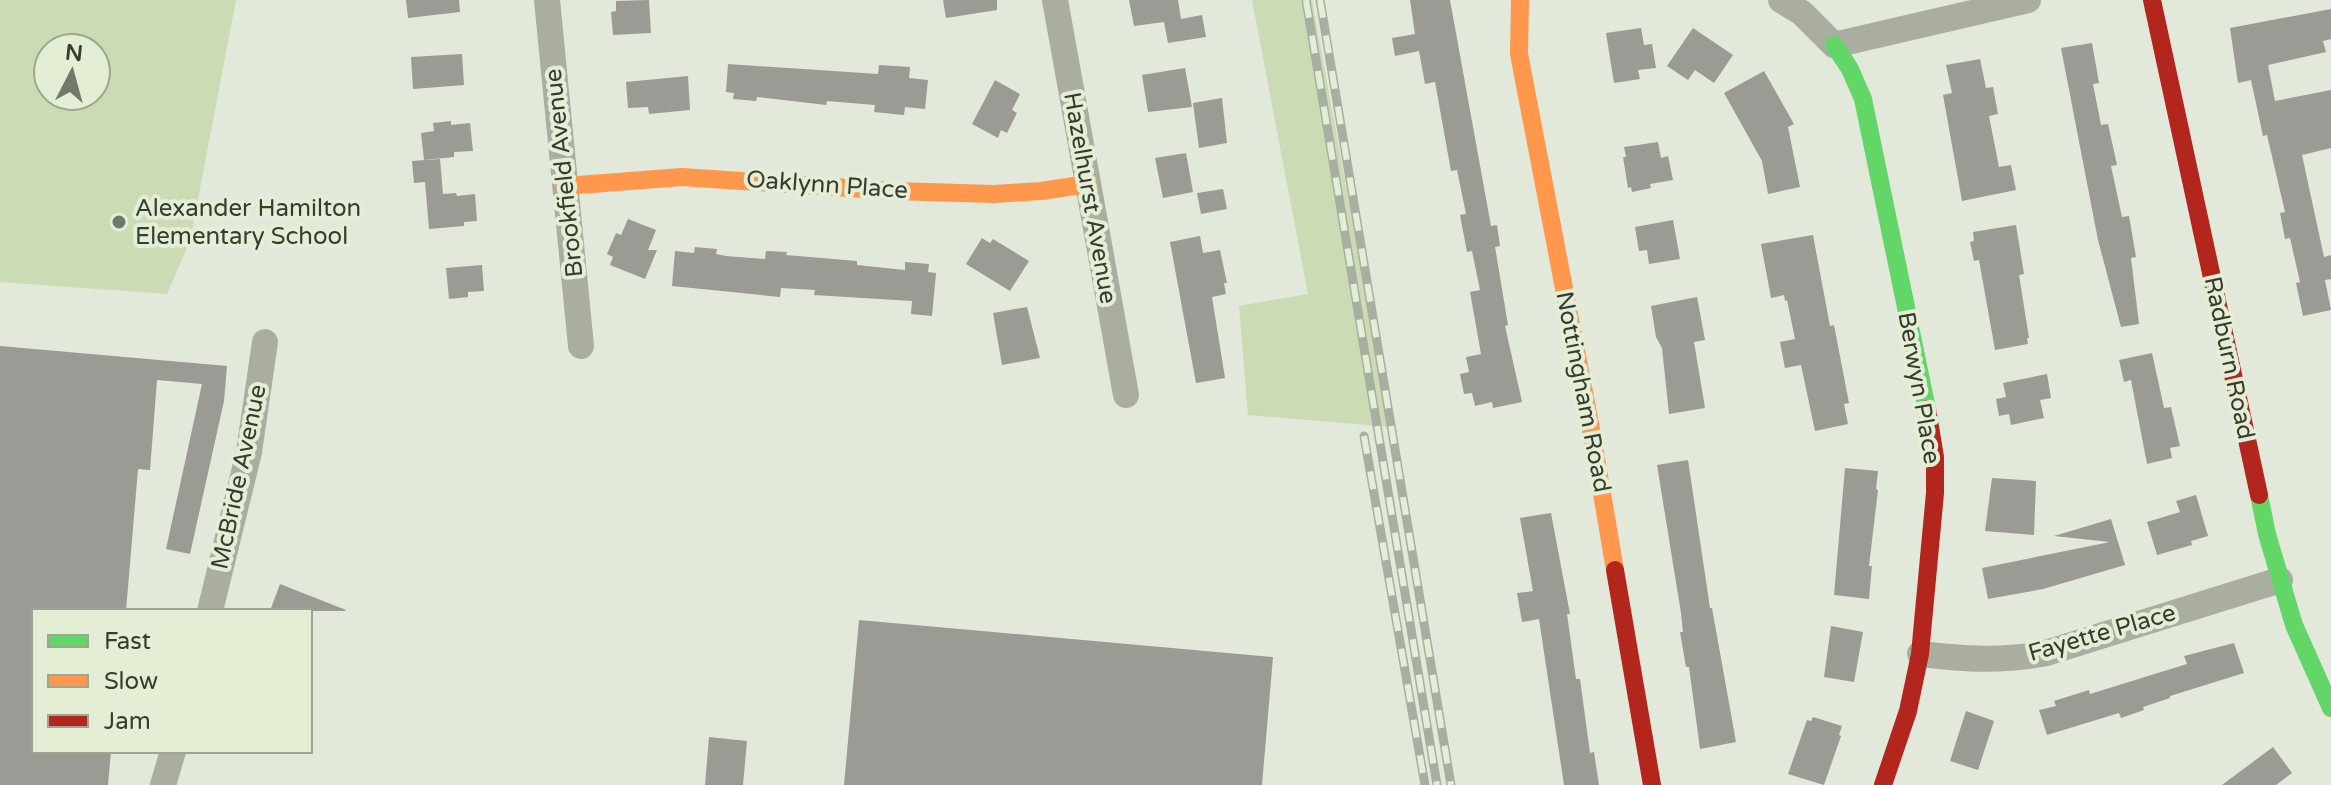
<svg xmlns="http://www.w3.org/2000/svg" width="2331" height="785" font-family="'Varela Round',sans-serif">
  <rect width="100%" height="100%" fill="#e2e8da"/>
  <path fill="#cbdbb4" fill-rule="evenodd" d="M 0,0 L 236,0 L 190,241 L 167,294 L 0,282 ZM 48,48 L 96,48 L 96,96 L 48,96 Z
    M 1252,0 L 1312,0 L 1390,427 L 1248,415 L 1239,306 L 1308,294 Z"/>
  <path fill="#9c9a95" d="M 406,0 L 459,0 L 460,12 L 408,18 Z
    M 649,0 L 651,33 L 613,35 L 611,12 L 616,11 L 616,1 Z
    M 943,0 L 997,0 L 997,10 L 946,18 Z
    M 1129,0 L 1178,0 L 1181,19 L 1202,15 L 1206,37 L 1168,43 L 1164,22 L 1134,26 Z
    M 1410,0 L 1450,0 L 1491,226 L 1497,225 L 1500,246 L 1495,247 L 1508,325 L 1505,326 L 1522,402 L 1493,408 L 1492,402 L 1475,406 L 1472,393 L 1464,394 L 1460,374 L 1469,372 L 1466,357 L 1481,354 L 1470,292 L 1480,290 L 1472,251 L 1467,252 L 1460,215 L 1466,214 L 1457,170 L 1451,171 L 1435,82 L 1425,84 L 1419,51 L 1395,56 L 1392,38 L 1415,34 Z
    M 2331,9 L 2331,39 L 2323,41 L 2326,52 L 2268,65 L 2275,101 L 2331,90 L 2331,148 L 2302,155 L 2324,257 L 2331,255 L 2331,279 L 2325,280 L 2331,310 L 2303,316 L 2296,283 L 2300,282 L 2290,238 L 2285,239 L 2280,213 L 2285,212 L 2267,135 L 2263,136 L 2251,80 L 2238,83 L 2230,28 Z
    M 1641,28 L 1644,45 L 1652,44 L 1656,68 L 1638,70 L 1640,79 L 1614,83 L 1606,33 Z
    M 1693,28 L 1733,55 L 1714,83 L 1695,70 L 1688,80 L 1667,66 Z
    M 2092,43 L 2099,83 L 2093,84 L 2101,125 L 2108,124 L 2117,165 L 2111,166 L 2122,217 L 2129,216 L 2136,257 L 2131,258 L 2139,324 L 2121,327 L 2098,240 L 2061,48 Z
    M 462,54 L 464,85 L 413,89 L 411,57 Z
    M 1980,59 L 1986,88 L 1993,87 L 1998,114 L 1989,116 L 1999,167 L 2011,165 L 2016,190 L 1962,201 L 1943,95 L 1952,93 L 1946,65 Z
    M 728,64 L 878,74 L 879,65 L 910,67 L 909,78 L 928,80 L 925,109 L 905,107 L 904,115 L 874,112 L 875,105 L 827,101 L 826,105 L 757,97 L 756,101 L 733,99 L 734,93 L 726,92 Z
    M 1185,68 L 1192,107 L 1148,112 L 1142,75 Z
    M 1764,71 L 1794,124 L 1788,127 L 1800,187 L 1768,194 L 1762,161 L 1724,93 Z
    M 688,76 L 690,110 L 649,114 L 648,107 L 628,108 L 626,82 Z
    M 995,80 L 1020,94 L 1012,110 L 1017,113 L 1007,133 L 1001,130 L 998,138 L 972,124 Z
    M 1222,98 L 1227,143 L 1199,148 L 1193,103 Z
    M 451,121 L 451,125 L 470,123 L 473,151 L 454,152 L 454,157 L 424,160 L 421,133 L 434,131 L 433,123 Z
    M 1658,142 L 1661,158 L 1668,156 L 1673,180 L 1650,184 L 1651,188 L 1632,192 L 1631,187 L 1628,188 L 1623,157 L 1626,157 L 1624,147 Z
    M 1186,153 L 1193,192 L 1163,198 L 1155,158 Z
    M 440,159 L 443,194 L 456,193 L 457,196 L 475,194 L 477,221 L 464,222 L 464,226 L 429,229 L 425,182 L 414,183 L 412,161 Z
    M 1223,189 L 1227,209 L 1201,214 L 1197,193 Z
    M 628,219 L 656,230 L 648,250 L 657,250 L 645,279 L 610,265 L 613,257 L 607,254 L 616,233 L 621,235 Z
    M 1673,220 L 1680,259 L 1649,264 L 1647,250 L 1639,251 L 1635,227 Z
    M 2016,225 L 2024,274 L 2019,275 L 2029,338 L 2027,338 L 2028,344 L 1995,350 L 1979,260 L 1974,261 L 1970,242 L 1974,241 L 1973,232 Z
    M 1813,235 L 1830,326 L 1834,325 L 1849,403 L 1844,404 L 1848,424 L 1815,431 L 1801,365 L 1785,368 L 1780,342 L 1795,339 L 1787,300 L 1785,301 L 1784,295 L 1771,298 L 1761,244 Z
    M 1200,236 L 1203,253 L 1220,250 L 1227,283 L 1224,283 L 1226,294 L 1212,297 L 1225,378 L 1196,383 L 1170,242 Z
    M 982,238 L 990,243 L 993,239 L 1029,261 L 1010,291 L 966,264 Z
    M 695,247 L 717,249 L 716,254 L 726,256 L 765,259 L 766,251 L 787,252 L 786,255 L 857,261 L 857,265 L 905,270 L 905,262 L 929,264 L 928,272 L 936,273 L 932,316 L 911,314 L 912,301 L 814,295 L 815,290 L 781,288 L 780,297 L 672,286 L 675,251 L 694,253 Z
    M 482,265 L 484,291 L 468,292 L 468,297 L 449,299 L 446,268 Z
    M 1697,297 L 1705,340 L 1694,342 L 1705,408 L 1669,414 L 1662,348 L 1656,337 L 1651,306 Z
    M 1027,307 L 1040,358 L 1002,365 L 993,313 Z
    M 0,346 L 227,366 L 224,401 L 190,554 L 166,549 L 202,384 L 157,380 L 150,470 L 138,469 L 126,611 L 34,611 L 34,751 L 111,751 L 108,785 L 0,785 Z
    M 2152,353 L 2164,408 L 2171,407 L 2180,446 L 2170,448 L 2172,458 L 2147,464 L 2131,380 L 2124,382 L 2119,360 Z
    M 2047,374 L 2051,398 L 2040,400 L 2044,418 L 2011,425 L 2009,414 L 1999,416 L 1996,399 L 2006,397 L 2003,383 Z
    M 1688,460 L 1710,608 L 1712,608 L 1736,742 L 1700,749 L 1689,667 L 1686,667 L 1680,632 L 1683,632 L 1681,613 L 1657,465 Z
    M 1845,468 L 1878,471 L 1876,489 L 1878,490 L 1869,566 L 1872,566 L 1869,599 L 1834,595 Z
    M 1992,478 L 2036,481 L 2034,535 L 1985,531 Z
    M 2196,495 L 2208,536 L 2191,541 L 2192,545 L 2157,555 L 2147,522 L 2180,512 L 2176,501 Z
    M 1551,513 L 1570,614 L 1567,614 L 1576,679 L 1580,679 L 1590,753 L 1594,752 L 1599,785 L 1564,785 L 1539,619 L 1522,622 L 1517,593 L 1533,591 L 1520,518 Z
    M 2111,519 L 2125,565 L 2043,589 L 1988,599 L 1982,568 L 2110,542 L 2054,536 Z
    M 280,584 L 346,610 L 345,611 L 270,611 Z
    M 859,620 L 1273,657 L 1262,785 L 844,785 Z
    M 1831,626 L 1863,632 L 1854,682 L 1824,677 Z
    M 2234,643 L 2244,673 L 2170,696 L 2170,698 L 2143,707 L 2144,710 L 2121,718 L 2119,713 L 2047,735 L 2039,710 L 2056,706 L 2054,701 L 2089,690 L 2090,694 L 2187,664 L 2184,656 Z
    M 1966,711 L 1994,721 L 1978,770 L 1950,761 Z
    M 1813,717 L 1842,726 L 1839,735 L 1841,736 L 1824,785 L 1788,774 L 1807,720 L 1811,721 Z
    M 709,737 L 747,741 L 743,785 L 705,785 Z
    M 2273,747 L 2292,773 L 2276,785 L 2222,785 Z"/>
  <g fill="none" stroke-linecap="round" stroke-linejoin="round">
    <path stroke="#a9aea1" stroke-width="26" d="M 547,0 L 581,346
      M 1055,0 L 1126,395
      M 1781,0 L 1802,13 L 1834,45 L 2028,0
      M 210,611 L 249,452 L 265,342
      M 1920,654 C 1964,659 2003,662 2046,653 L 2280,580
      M 163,785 L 173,751"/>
    <path stroke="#63d668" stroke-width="18" d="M 1834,45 L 1850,69 L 1863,99 L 1927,409
      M 2259,495 L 2267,534 L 2294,625 L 2331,708"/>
    <path stroke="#ff974d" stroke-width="18" d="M 1520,0 L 1519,54 L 1591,429 L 1615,570
      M 565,186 L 682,177 L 894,191 L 993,194 L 1041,191 L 1088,184"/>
    <path stroke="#b3261e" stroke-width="18" d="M 2152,0 L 2259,495
      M 1615,570 L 1652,785
      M 1883,785 L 1908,711 L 1920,654 L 1935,493 L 1935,457 L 1927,409"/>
    <g stroke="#a9aea3" stroke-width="9">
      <path id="rail" d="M 1306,0 L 1437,785
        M 1320,0 L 1451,785
        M 1364,436 L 1425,785"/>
    </g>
    <use href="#rail" stroke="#e3eed4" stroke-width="6" stroke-dasharray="18" stroke-linecap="butt"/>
  </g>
  <circle fill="#73786c" stroke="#e3eed4" stroke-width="3" cx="119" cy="222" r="8"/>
  <g text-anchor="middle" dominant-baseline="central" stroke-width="8" stroke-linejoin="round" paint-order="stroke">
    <g font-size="24" fill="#373b31" stroke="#e3eed4">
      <text transform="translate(564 173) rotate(-96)">Brookfield Avenue</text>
      <text transform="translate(827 185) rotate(4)">Oaklynn Place</text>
      <text transform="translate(1090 198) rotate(80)">Hazelhurst Avenue</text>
      <text transform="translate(2229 358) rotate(78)">Radburn Road</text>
      <text transform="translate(1919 388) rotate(80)">Berwyn Place</text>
      <text transform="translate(1583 392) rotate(79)">Nottingham Road</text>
      <text transform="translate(239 477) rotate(-78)">McBride Avenue</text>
      <text transform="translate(2102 633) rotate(-16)">Fayette Place</text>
    </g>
    <g font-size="24" fill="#373b31" stroke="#e3eed4" text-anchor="start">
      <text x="135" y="208">Alexander Hamilton<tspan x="135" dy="28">Elementary School</tspan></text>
    </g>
  </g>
  <rect x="32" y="609" width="280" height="144" fill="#e3eed4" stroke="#9ea693" stroke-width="2"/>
  <rect x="48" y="635" width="40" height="12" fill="#63d668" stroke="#9ea693" stroke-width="2"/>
  <text x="104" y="649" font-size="24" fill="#373b31">Fast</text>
  <rect x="48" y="675" width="40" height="12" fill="#ff974d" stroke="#9ea693" stroke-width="2"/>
  <text x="104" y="689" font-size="24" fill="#373b31">Slow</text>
  <rect x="48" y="715" width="40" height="12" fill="#b3261e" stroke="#9ea693" stroke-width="2"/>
  <text x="104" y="729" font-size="24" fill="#373b31">Jam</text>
  <g transform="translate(72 72) rotate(6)"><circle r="38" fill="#e3eed4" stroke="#9ea693" stroke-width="2"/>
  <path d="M0-6L14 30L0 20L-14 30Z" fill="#73786c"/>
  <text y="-12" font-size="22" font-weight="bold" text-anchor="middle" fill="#373b31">N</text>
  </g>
</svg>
